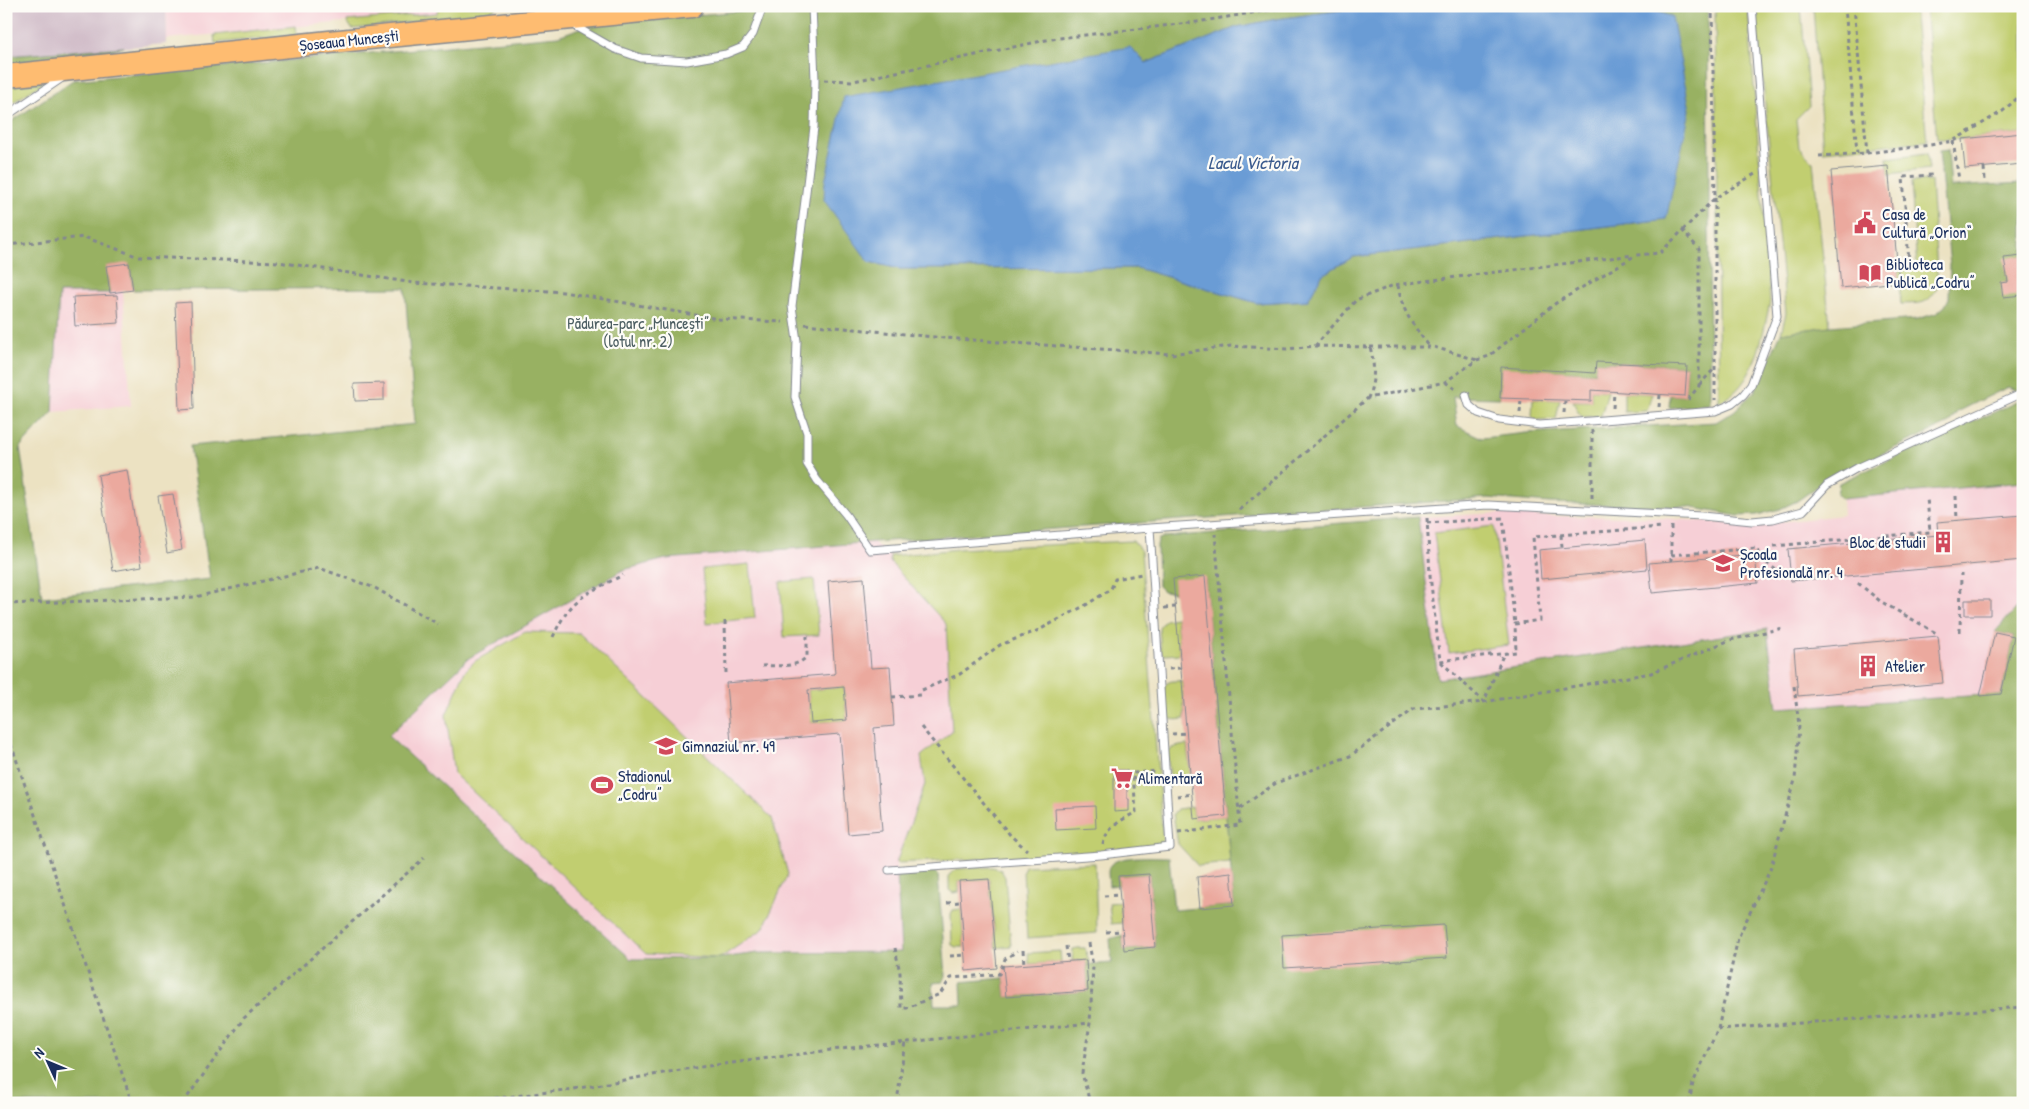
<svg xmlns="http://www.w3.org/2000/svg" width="2029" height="1109" font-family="'Patrick Hand',sans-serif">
  <rect width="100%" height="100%" fill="#fdfcf7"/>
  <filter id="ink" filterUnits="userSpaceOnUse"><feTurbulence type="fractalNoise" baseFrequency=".02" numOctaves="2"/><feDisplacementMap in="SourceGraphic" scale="10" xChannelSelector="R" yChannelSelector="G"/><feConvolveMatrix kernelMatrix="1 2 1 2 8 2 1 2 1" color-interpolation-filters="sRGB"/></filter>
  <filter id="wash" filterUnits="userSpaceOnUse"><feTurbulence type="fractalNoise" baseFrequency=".0096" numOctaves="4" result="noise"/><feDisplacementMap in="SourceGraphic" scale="20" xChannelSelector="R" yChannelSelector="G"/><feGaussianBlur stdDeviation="1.12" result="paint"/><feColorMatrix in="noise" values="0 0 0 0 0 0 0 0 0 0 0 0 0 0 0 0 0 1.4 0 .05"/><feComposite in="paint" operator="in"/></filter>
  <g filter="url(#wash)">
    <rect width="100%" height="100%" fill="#ece2c2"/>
    <path fill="#f6cfd6" d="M 166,6 L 438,6 L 438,13 L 167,39 Z
      M 123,291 L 131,406 L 53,412 L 59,293 Z
      M 2023,482 L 2023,601 L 1995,631 L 2014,636 L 2001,694 L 1777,708 L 1767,629 L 1438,679 L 1418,517 L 1504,513 L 1543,516 L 1648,517 L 1753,525 L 1843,515 L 1842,499 Z
      M 873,542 L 890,556 L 890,562 L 946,624 L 952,731 L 921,756 L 925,784 L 896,863 L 901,952 L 758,953 L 720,958 L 631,959 L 388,736 L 469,658 L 623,570 L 666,559 Z"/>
    <path fill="#d1bdc9" d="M 6,6 L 166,6 L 167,44 L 6,56 Z"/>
    <path fill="#c1ce70" stroke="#6e7e67" d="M 438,6 L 498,6 L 485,14 L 352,29 L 347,21 L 437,13 Z
      M 1715,6 L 1748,7 L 1770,302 C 1762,337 1756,386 1719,402 Z
      M 1758,6 L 1801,6 L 1809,106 L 1796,119 L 1799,148 L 1813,162 L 1830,326 L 1781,333 L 1786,313 L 1756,13 Z
      M 1813,6 L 1914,6 L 1927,141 L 1823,151 Z
      M 1925,6 L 2023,6 L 2023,133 L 1962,139 L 1937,139 Z
      M 296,26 L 297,35 L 215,43 L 214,35 Z
      M 46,81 L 6,107 L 6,87 Z
      M 1927,153 L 1929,169 L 1889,174 L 1887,158 Z
      M 1931,181 L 1938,286 C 1928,306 1921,303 1901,304 L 1898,271 L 1917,268 L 1911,182 Z
      M 1591,390 L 1608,391 L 1601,416 L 1583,417 L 1579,414 L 1573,401 L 1591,401 Z
      M 1624,392 L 1652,394 L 1647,411 L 1624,412 Z
      M 1533,399 L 1560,400 L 1556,419 L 1535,420 L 1532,416 Z
      M 1494,526 L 1509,645 L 1449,653 L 1434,533 Z
      M 1133,541 L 1141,551 L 1163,840 L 1157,845 L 1078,854 L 896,863 L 925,784 L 921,756 L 952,731 L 946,624 L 890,562 L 890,556 L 958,549 Z
      M 750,564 L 755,618 L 707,623 L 702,569 Z
      M 814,579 L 819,635 L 784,637 L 780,582 Z
      M 1176,618 L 1180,654 L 1164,655 L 1161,652 L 1159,627 L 1165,620 Z
      M 525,632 L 579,633 L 772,818 L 788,874 L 763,929 L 720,958 L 646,954 L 454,774 L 446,715 L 465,671 L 475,661 Z
      M 1182,681 L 1185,719 C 1180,719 1174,721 1169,718 C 1163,714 1161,688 1166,684 C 1170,680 1177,681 1182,681 Z
      M 844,687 L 847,720 L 811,723 L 808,690 Z
      M 1187,745 L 1191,781 L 1171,780 L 1170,778 C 1168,755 1161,748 1187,745 Z
      M 1193,807 L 1194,819 L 1226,816 L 1230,863 L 1198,866 L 1178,844 L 1173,814 L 1177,809 Z
      M 1095,863 L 1097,933 L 1027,938 L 1023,871 L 1025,866 Z
      M 993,867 L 1001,870 L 1005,877 L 1011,946 L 996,948 L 989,879 L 959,881 L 959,892 L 953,893 L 949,890 L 949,875 L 956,869 Z
      M 1120,902 L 1122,923 L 1111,924 L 1109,903 Z
      M 961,909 L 964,947 L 956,947 L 952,945 L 951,914 L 953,910 Z
      M 1078,948 L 1085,948 L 1090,965 L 1086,965 L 1086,960 L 1072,961 L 1073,949 Z
      M 1060,951 L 1061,962 L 1029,964 L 1028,953 Z"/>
    <path fill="#98b162" stroke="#5a7060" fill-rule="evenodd" d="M 799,6 L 1372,6 L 1277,19 L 1237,27 L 1146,63 L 869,262 L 900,269 L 1137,268 L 1257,303 L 1308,300 L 1322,275 L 1353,257 L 1666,219 L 1672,17 L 1642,6 L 1708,6 L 1710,404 L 1669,408 L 1670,395 L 1685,396 L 1687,366 L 1596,362 L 1595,373 L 1501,368 L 1500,398 L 1453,397 L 1457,426 L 1482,438 L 1526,433 L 1716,422 L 1734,411 L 1755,391 L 1781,333 L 1830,326 L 1918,319 L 1937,313 L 1945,306 L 1949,298 L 1950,266 L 1939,151 L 1948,150 L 1951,187 L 2023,183 L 2023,388 L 2017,391 L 2008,387 L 1957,412 L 1949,423 L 1831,477 L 1797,501 L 1780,509 L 1757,515 L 1738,516 L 1688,507 L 1550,503 L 1488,498 L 873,542 L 666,559 L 623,570 L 469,658 L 388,736 L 631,959 L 720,958 L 758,953 L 901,952 L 897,875 L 933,871 L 938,875 L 946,976 L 943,982 L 933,983 L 934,1005 L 962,1005 L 961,982 L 1004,978 L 1006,997 L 1088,991 L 1086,965 L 1112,963 L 1110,939 L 1122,935 L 1124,950 L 1155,947 L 1149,874 L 1118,876 L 1119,885 L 1109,886 C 1109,880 1107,872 1109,867 C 1115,854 1155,857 1169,857 L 1174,910 L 1234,905 L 1205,577 L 1174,592 L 1163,591 L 1158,586 L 1157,545 L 1159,539 L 1165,537 L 1418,517 L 1438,679 L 1767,629 L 1777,708 L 2001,694 L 2014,636 L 1995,632 L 2023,601 L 2023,1103 L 6,1103 L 6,125 L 73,80 L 558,36 L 592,24 ZM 129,264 L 133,290 L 405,288 L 415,424 L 190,446 L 210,579 L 42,597 L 20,447 L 53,412 L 59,293 L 110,293 L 107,266 Z
      M 124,47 L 89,56 L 6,65 L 6,56 Z
      M 2023,399 L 2023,482 L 1842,499 L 1837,494 L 1839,483 Z"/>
    <path fill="#6b9cd5" stroke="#43669a" d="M 1372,6 L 1642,6 L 1672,17 L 1690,110 L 1666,219 L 1353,257 L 1322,275 L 1308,300 L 1257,303 L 1137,268 L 900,269 L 869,262 L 824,200 L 825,182 L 844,97 L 1130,47 L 1146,63 L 1237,27 L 1277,19 Z"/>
    <g id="blocks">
      <path fill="#eba99e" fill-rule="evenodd" d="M 2023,133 L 2023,164 L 1965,169 L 1962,139 Z
        M 1888,166 L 1899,282 L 1841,288 L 1831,171 Z
        M 2022,256 L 2023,295 L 2003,297 L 2001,283 L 2008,282 L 2004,258 Z
        M 129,263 L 133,290 L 110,293 L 106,266 Z
        M 117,295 L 119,323 L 75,326 L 73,297 Z
        M 191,302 L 194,409 L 179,410 L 175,303 Z
        M 1596,362 L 1687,366 L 1685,396 L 1591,390 L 1591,401 L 1500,398 L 1501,367 L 1595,373 Z
        M 384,383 L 384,400 L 355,401 L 354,384 Z
        M 127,470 L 142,566 L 113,571 L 98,475 Z
        M 173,494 L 182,550 L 167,553 L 158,496 Z
        M 2023,515 L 2023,560 L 1791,581 L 1788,549 L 1938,535 L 1937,522 Z
        M 1645,540 L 1647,569 L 1541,579 L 1539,550 Z
        M 1755,554 L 1758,583 L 1652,593 L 1649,563 Z
        M 1205,576 L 1226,816 L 1194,819 L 1173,579 Z
        M 864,578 L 871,668 L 890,667 L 894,726 L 874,728 L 882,831 L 848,834 L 840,734 L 731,743 L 726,683 L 835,674 L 828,581 ZM 844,687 L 847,720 L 811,723 L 808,690 Z
        M 1965,600 L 1990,600 L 1990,615 L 1965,615 Z
        M 1995,632 L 2014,636 L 2001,694 L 1980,696 Z
        M 1938,636 L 1943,683 L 1798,696 L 1794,649 Z
        M 1114,770 L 1127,770 L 1127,799 L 1129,799 L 1129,811 L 1114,812 Z
        M 1095,806 L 1096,828 L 1056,830 L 1055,808 Z
        M 1231,873 L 1234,905 L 1200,908 L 1197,877 Z
        M 1149,874 L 1155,947 L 1124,950 L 1118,876 Z
        M 989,879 L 997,968 L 966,971 L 959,881 Z
        M 1444,925 L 1447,958 L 1284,968 L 1282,935 Z
        M 1086,960 L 1088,991 L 1006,997 L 1003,966 Z"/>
    </g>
  </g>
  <g filter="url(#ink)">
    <use href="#blocks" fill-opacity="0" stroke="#848890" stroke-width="1"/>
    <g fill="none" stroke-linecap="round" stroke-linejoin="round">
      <g stroke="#848890" stroke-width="9">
        <path id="service" d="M 812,6 L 815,80 L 814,127 L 792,306 L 797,341 L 795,397 L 807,433 L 807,464 L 817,480 L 846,515 L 870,550 L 1150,528 L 1488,505 L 1702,516 L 1752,521 L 1773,519 L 1803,511 L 1827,485 L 1857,468 L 2023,393
          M 571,24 L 615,49 L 641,58 L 687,61 L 726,54 L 743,47 L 753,34 L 763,6
          M 6,116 L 62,78
          M 1466,395 L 1469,405 L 1478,413 L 1499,420 L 1540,425 L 1715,411 L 1732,404 L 1743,395 L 1751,385 L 1777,316 L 1752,6
          M 889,870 L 1101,855 L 1170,847 L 1150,528"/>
      </g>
      <g stroke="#848890" stroke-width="25">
        <path id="primary" d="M 6,76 L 329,42 L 692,6"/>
      </g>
      <path stroke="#848890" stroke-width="3" stroke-dasharray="4 4" stroke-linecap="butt" d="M 1712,6 L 1715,198 L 1715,400
        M 1845,6 L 1857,153
        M 1854,6 L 1867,153
        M 824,80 L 854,81 L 1051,39 L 1197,22 L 1294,6
        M 1953,141 L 1959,180
        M 1819,156 L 1867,153 L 1930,145 L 1953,141 L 2003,111 L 2023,93
        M 1984,168 L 1985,180
        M 1682,230 L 1699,249 L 1699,386 L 1686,402
        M 6,245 L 84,237 L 139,257 L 278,262 L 414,283 L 563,292 L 718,319 L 783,322
        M 1909,264 L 1903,177 L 1933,175
        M 1398,285 C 1402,312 1413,325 1429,346
        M 805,324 L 944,338 L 1171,354 L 1231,346 L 1287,349 L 1315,346 L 1370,347 C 1375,366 1375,380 1368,398
        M 1315,346 L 1356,300 L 1394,285 L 1633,255
        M 1370,347 L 1434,347 L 1477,360
        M 1445,382 L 1457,390
        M 1699,385 L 1715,368
        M 1659,407 L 1660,395
        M 1613,408 L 1614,392
        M 1520,413 L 1521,399
        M 1564,413 L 1565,401
        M 1592,430 L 1592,501
        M 1956,496 L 1957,521
        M 1239,510 L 1368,398 L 1445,382 L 1477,360 L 1489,356 L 1556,303 L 1636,255 L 1660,253 L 1715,198 L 1755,174
        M 1427,518 L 1430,575 L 1440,661 L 1516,652 L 1515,624 L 1540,620 L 1533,537 L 1662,527
        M 1427,523 L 1503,518 L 1515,624
        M 1671,526 L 1671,561
        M 1561,535 L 1562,547
        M 1774,546 L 1930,532 L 1927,498
        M 1671,555 L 1757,548 L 1762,559 L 1776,570
        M 1858,583 L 1880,601 L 1938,634
        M 6,604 L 195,597 L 319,568 L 375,588 L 438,624
        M 1164,608 L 1176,607
        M 725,621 L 726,674
        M 1960,632 L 1961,574
        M 553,637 C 571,597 586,594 623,575
        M 1441,662 L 1484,702 L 1503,655
        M 762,666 C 777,665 797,669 807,656 L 807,636
        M 1169,669 L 1181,668
        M 922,690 L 960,674 L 1000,645 L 1039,630 L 1086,605 L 1111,589 L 1115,579 L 1142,574
        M 892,697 L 921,695
        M 921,727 L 1011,836 L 1027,850
        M 6,729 L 132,1103
        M 1172,734 L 1186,733
        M 1177,796 L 1192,794
        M 1240,808 L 1276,783 L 1350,756 L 1414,709 L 1484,702 L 1651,673 L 1730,640 L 1783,628
        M 1178,833 L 1240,825 L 1215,534
        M 1103,845 C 1106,827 1122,820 1136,812 L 1133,773 L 1157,771
        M 1104,896 L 1119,895
        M 947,903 L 960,902
        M 1106,932 L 1122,931
        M 1089,943 L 1093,966 L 1090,1023 L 1082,1073 L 1090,1103
        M 1066,946 L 1068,961
        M 895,948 L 900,973 L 901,1008 L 907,1008 L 940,994 L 951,978 L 999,974 L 1005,959 L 1017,951
        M 1023,950 L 1024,965
        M 950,956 L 965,955
        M 1718,1029 L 2023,1007
        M 183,1103 L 244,1018 L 424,858
        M 455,1103 L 574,1089 L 686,1069 L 831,1050 L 1090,1023
        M 897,1103 L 905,1041
        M 1689,1103 L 1693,1083 L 1718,1029 L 1738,938 L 1770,870 L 1795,780 L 1799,725 L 1794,686"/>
      <use href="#service" stroke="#fff" stroke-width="7"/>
      <use href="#primary" stroke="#febc71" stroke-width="22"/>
    </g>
  </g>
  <defs>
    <g id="civic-bare" transform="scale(1.725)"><path d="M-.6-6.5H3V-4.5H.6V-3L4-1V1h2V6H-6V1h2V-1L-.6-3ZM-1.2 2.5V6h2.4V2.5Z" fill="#d1495b" stroke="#fdfcf7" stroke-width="2.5" paint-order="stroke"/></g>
    <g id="library-bare" transform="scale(1.725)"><path d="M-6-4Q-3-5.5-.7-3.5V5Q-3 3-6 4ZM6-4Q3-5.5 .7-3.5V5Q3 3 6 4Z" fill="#d1495b" stroke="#fdfcf7" stroke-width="2.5" paint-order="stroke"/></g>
    <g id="building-bare" transform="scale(1.725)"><path d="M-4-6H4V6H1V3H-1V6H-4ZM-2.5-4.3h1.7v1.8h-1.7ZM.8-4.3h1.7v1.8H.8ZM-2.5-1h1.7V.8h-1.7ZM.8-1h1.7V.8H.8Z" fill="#d1495b" stroke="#fdfcf7" stroke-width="2.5" paint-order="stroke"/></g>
    <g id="university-bare" transform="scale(1.725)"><path d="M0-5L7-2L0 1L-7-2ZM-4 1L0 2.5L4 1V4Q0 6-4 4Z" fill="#d1495b" stroke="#fdfcf7" stroke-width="2.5" paint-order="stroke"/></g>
    <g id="school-bare" transform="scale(1.725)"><path d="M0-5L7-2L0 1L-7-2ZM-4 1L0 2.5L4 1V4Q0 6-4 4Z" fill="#d1495b" stroke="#fdfcf7" stroke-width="2.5" paint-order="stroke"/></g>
    <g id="supermarket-bare" transform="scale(1.725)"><path d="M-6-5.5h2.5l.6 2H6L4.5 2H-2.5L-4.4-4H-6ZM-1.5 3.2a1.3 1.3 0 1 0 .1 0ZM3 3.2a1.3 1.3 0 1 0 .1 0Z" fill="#d1495b" stroke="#fdfcf7" stroke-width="2.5" paint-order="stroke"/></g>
    <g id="stadium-bare" transform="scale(1.725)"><path d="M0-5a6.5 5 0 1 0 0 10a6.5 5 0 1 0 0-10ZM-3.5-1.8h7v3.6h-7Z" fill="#d1495b" stroke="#fdfcf7" stroke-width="2.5" paint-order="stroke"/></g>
  </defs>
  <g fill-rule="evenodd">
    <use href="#civic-bare" x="1865" y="223"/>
    <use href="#library-bare" x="1870" y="273"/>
    <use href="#building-bare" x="1943" y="542"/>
    <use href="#university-bare" x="1723" y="563"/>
    <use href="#building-bare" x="1868" y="666"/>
    <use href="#school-bare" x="666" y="746"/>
    <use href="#supermarket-bare" x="1122" y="778"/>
    <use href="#stadium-bare" x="602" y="785"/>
  </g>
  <g text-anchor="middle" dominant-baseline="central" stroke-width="4.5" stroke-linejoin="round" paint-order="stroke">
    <g font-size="16" fill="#1b2f5e" stroke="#fdfcf7">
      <text transform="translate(349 40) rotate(-6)">Șoseaua Muncești</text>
    </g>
    <g font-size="16" fill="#1b2f5e" stroke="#fdfcf7" text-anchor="start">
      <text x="1882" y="214">Casa de<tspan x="1882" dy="18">Cultură „Orion“</tspan></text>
      <text x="1886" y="264">Biblioteca<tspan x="1886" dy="18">Publică „Codru”</tspan></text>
      <text x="1926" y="542" text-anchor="end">Bloc de studii</text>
      <text x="1740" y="554">Școala<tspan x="1740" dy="18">Profesională nr. 4</tspan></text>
      <text x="1885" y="666">Atelier</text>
      <text x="682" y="746">Gimnaziul nr. 49</text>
      <text x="618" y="776">Stadionul<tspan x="618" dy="18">„Codru”</tspan></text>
      <text x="1138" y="778">Alimentară</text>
    </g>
    <g font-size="16" fill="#4d5f63" stroke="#fdfcf7">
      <text x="638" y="323">Pădurea-parc „Muncești”<tspan x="638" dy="18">(lotul nr. 2)</tspan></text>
    </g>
    <g font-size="18" font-style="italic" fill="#3b5b8e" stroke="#fdfcf7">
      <text x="1253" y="162">Lacul Victoria</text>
    </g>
  </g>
  <rect width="2029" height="1109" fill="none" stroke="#fdfcf7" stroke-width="25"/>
  <g transform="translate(48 1062) rotate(314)" stroke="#fdfcf7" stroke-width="4" paint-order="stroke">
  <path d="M0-4L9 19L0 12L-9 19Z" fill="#1b2f5e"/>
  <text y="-8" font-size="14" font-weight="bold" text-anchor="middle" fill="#1b2f5e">N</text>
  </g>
</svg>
